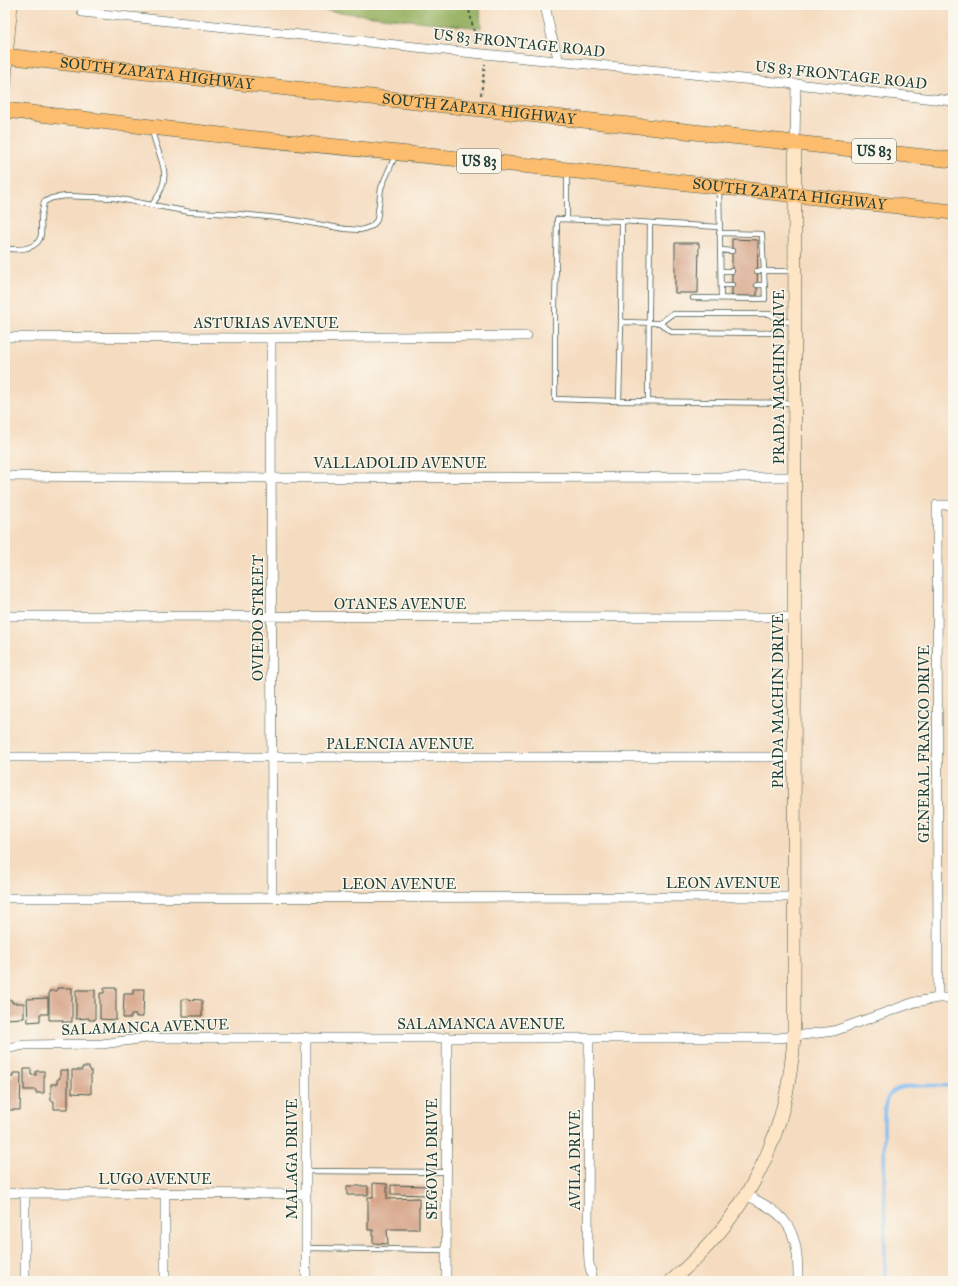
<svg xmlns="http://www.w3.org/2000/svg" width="958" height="1286" font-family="'IM FELL Great Primer',serif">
  <rect width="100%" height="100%" fill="#fbf7ec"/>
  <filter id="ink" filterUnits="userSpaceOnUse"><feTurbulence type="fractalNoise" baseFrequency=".025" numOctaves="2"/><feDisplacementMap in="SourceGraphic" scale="8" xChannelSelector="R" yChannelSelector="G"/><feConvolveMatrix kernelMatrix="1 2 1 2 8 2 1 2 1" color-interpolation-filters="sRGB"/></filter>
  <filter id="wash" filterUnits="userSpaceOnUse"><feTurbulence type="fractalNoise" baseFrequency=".012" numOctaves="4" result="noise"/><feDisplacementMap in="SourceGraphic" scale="16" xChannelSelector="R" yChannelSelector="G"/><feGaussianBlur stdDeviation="0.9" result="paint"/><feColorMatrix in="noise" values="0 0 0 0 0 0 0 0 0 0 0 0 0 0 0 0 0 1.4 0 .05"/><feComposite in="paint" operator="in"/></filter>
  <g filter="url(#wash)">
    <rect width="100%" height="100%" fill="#f5dcc0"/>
    <path fill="#98b264" stroke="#5c784c" d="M 275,5 L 480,5 L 481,28 Z"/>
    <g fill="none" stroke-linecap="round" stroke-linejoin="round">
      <path stroke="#7ebcf1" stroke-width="3.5" d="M 885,1281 L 884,1115 C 885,1108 885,1100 890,1094 C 899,1082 939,1086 953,1086"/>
    </g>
    <g id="blocks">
      <path fill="#d7a68b" d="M 732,239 L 758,240 L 757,296 L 732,296 Z
        M 675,243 L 699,243 L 698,293 L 675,293 Z
        M 57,988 L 72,988 L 72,1022 L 63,1022 L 62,1020 L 49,1020 L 49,991 L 57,991 Z
        M 104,988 L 116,988 L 116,1020 L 100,1019 L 100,993 L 104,993 Z
        M 133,989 L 144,989 L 143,1017 L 136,1017 L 136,1015 L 131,1015 L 131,1018 L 123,1018 L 124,994 L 133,994 Z
        M 76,990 L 95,990 L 95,1020 L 89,1020 L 89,1018 L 76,1019 Z
        M 48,998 L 48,1014 L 40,1014 L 40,1021 L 28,1022 L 27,999 Z
        M 182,999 L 202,1000 L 202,1016 L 182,1016 Z
        M 5,1000 L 12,1000 L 12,1003 L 24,1003 L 24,1018 L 5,1019 Z
        M 82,1067 L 89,1067 L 89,1069 L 91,1070 L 91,1094 L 72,1093 L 72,1070 L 82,1070 Z
        M 24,1069 L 31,1069 L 31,1075 L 36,1075 L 36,1071 L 44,1071 L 44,1093 L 36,1093 L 36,1090 L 24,1090 Z
        M 60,1070 L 68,1070 L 68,1109 L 54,1109 L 54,1101 L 51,1101 L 51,1084 L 57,1084 L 57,1080 L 60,1078 Z
        M 13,1073 L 21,1073 L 20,1110 L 5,1110 L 5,1077 L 13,1077 Z
        M 373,1183 L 387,1184 L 387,1199 L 419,1198 L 419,1229 L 387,1229 L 388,1244 L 373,1243 L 373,1230 L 368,1230 L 368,1197 L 373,1197 Z
        M 391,1185 L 428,1186 L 428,1195 L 391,1194 Z
        M 347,1186 L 368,1186 L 368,1195 L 347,1195 Z"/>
    </g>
  </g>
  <g filter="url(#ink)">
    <use href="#blocks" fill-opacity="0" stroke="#3f5549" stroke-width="1"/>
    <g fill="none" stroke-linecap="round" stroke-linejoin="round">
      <g stroke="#3f5549" stroke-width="6">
        <path id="lane" d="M 567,173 L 567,219
          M 719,188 L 721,298
          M 152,205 C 176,172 159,163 152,130
          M 622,221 L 621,322 L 660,323 L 672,332 L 773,333 L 781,321
          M 719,233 L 762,234 L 764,271 L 794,271
          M 5,249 C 12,249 21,250 27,248 C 45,243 41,231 41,218 C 42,212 43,207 44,202 L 52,198 L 66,196 L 114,198 L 190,212 L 239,214 L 288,219 L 345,229 L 361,230 L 372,226 L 377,220 L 381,188 L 395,156
          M 720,250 L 732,251
          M 721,271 L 732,271
          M 721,285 L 732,285
          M 757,285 L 765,285
          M 693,298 L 765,299 L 764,271 L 757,271
          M 621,322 L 619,401 L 795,403
          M 660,323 L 672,314 L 770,314 L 781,321 L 793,322
          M 648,400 L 650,223
          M 619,401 L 555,399 L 555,307 L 557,219 L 622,221 L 719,227
          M 306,1171 L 446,1172
          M 306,1248 L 446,1250"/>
      </g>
      <g stroke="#3f5549" stroke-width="10">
        <path id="street" d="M 545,5 L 551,34 L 559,61
          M 82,12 L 473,53 L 796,84 L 953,101
          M 795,143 L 796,84
          M 5,337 L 271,338 L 527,336
          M 271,338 L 272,898
          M 5,476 L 271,478 L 795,477
          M 5,616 L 794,617
          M 5,757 L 794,757
          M 5,898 L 794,897
          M 938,998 L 937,505 L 953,505
          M 589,1038 L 588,1242 L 589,1263 L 593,1281
          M 5,1049 L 24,1045 L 102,1044 L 146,1038 L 779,1038 L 834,1031 L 915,1002 L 938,998 L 953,998
          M 5,1193 L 306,1194
          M 747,1195 C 759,1202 774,1208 783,1219 C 798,1236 798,1260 798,1281
          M 25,1281 L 25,1193
          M 165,1281 L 165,1193
          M 306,1281 L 306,1037
          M 446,1281 L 447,1037"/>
      </g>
      <g stroke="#3f5549" stroke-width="14">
        <path id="secondary" d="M 5,83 L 6,56 L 11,5
          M 671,1281 C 748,1216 788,1136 794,1036 L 795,143"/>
      </g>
      <g stroke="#3f5549" stroke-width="16">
        <g id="primary">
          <path id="s1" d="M 5,56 L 250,84 L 953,160"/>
          <path id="s2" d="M 5,110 L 238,137 L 531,166 L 953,212"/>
        </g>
      </g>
      <path stroke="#3f5549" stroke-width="2" stroke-dasharray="3 3" stroke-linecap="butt" d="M 468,5 L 475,36 L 474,44
        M 481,95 L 485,64"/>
      <use href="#lane" stroke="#fff" stroke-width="4.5"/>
      <use href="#street" stroke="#fff" stroke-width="9"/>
      <use href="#secondary" stroke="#fee5c5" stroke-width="13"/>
      <use href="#primary" stroke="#fcbd6e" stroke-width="15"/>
    </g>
  </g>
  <g text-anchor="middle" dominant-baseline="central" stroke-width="3" stroke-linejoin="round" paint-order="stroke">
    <g fill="#fbf7ec" stroke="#61756b" stroke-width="1">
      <rect x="852" y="139" width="44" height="24" rx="3"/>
      <rect x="457" y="149" width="44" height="24" rx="3"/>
    </g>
    <g font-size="14" font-weight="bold" fill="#1f3d34">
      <text x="874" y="151">US 83</text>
      <text x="479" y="161">US 83</text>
    </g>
    <g font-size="15" fill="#1f3d34" stroke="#fbf7ec">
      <text transform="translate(519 43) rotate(6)">US 83 FRONTAGE ROAD</text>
      <text stroke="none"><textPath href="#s1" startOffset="153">SOUTH ZAPATA HIGHWAY</textPath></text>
      <text transform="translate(841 75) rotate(6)">US 83 FRONTAGE ROAD</text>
      <text stroke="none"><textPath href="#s1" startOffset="477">SOUTH ZAPATA HIGHWAY</textPath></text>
      <text stroke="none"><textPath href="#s2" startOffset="789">SOUTH ZAPATA HIGHWAY</textPath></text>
      <text x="266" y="323">ASTURIAS AVENUE</text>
      <text transform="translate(779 377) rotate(-90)">PRADA MACHIN DRIVE</text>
      <text x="400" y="463">VALLADOLID AVENUE</text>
      <text x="400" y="604">OTANES AVENUE</text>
      <text transform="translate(258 618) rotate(-90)">OVIEDO STREET</text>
      <text transform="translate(778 701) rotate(-90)">PRADA MACHIN DRIVE</text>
      <text x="400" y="744">PALENCIA AVENUE</text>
      <text transform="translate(924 744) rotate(-90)">GENERAL FRANCO DRIVE</text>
      <text x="723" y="883">LEON AVENUE</text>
      <text x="399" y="884">LEON AVENUE</text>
      <text x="481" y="1024">SALAMANCA AVENUE</text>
      <text transform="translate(145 1027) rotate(-2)">SALAMANCA AVENUE</text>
      <text transform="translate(292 1159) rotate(-90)">MALAGA DRIVE</text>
      <text transform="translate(432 1159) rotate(-90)">SEGOVIA DRIVE</text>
      <text transform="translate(575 1160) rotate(-90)">AVILA DRIVE</text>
      <text x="155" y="1179">LUGO AVENUE</text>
    </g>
  </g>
  <rect width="958" height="1286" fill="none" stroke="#fbf7ec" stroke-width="20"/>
</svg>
